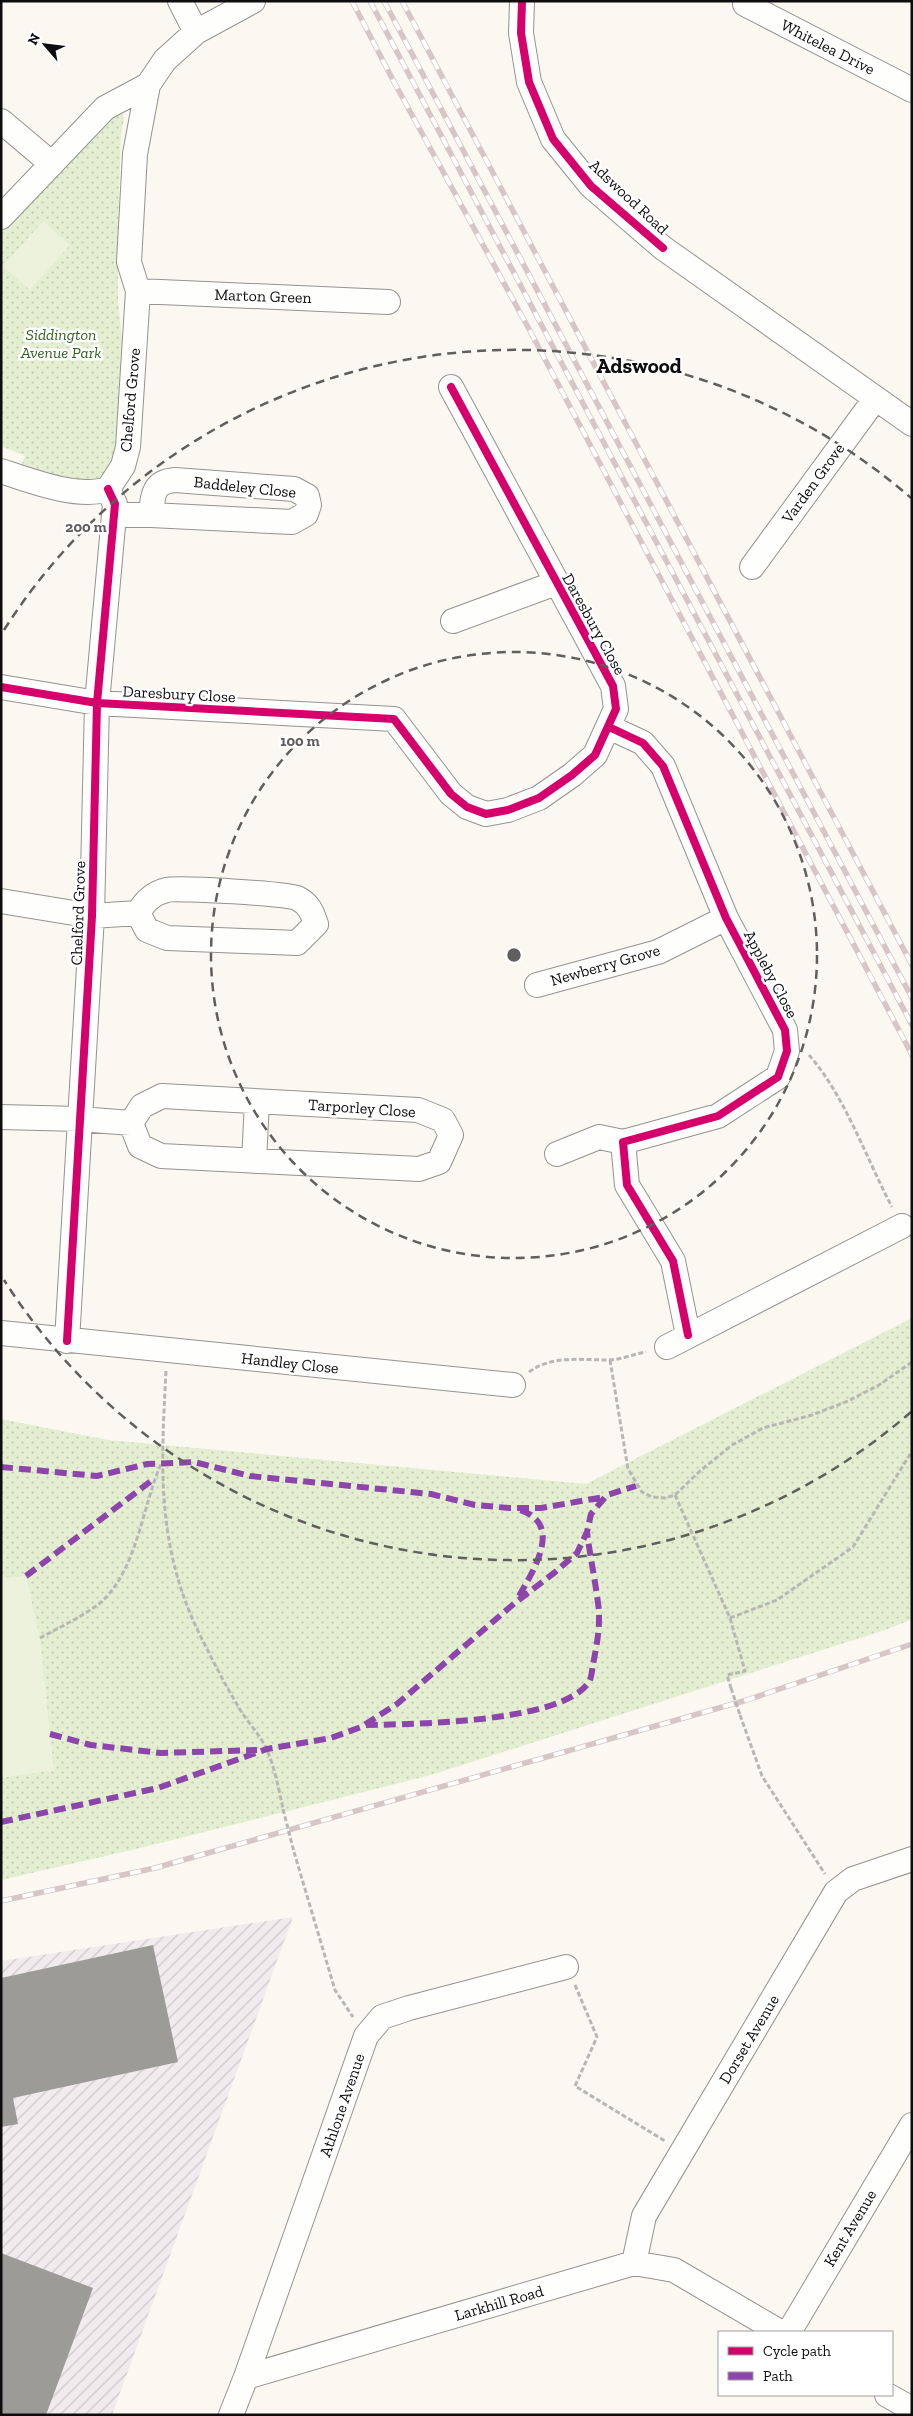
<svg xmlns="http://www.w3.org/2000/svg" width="913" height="2416" font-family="'Zilla Slab',serif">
  <defs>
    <pattern id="industrial-furrows" width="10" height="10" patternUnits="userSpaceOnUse" patternTransform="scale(1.25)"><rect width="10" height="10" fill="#f1ebee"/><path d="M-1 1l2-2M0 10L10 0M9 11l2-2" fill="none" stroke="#cdc8cb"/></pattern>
    <pattern id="grass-dots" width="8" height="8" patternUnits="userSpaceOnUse" patternTransform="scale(1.25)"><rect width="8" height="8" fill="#e4efd2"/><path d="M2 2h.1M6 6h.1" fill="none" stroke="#c2ccb3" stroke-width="1.8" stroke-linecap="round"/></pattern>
  </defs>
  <rect width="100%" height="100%" fill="#faf8f1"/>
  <path fill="url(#industrial-furrows)" d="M 293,1917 L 112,2415 L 1,2415 L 1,1961 Z"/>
  <path fill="url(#grass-dots)" d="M 119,113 L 122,113 L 124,118 L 121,135 L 118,225 L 118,300 L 122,340 L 115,458 L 102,479 L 87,484 L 20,469 L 25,456 L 1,446 L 1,233 L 100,128 Z
    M 912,1318 L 912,1619 L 885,1630 L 431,1775 L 140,1848 L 1,1880 L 1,1419 L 108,1440 L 586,1484 Z"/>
  <path fill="#edf2dc" d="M 43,221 L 70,245 L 30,290 L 3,266 Z
    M 26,1576 L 40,1638 L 54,1770 L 1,1778 L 1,1578 Z"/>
  <path fill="#9d9b97" d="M 153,1945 L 178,2062 L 13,2098 L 18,2124 L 1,2127 L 1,1978 Z
    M 1,2253 L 93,2288 L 46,2415 L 1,2415 Z"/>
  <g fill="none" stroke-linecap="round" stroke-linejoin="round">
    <g stroke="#949390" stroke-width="26">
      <path id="minor" d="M 180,1 L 196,32
        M 522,1 L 521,33 L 529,82 L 553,139 L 591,186 L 663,248 L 912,424
        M 745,4 L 912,90
        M 1,121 L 52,164
        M 1,217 L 105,108 L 148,85 L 165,60 L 196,32 L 253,1
        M 138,291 L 388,302
        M 1,471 C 31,481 78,499 108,489 L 123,466 L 128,447 L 138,291 L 129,262 L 135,154 L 148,85
        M 114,515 L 151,515 C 153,496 152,482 175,480 L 294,489 L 307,496 L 309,505 L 306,514 L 292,522 L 151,515
        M 752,567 L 875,399
        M 453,621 L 556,583
        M 1,687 L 97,703 L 394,719 L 451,794 L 467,807 L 486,814 L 508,810 L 539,798 L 572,775 L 595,755 L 616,709 L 613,686 L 451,387
        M 609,727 L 643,743 L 663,766 L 726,918 L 785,1030 L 787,1051 L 778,1077 L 718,1116 L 623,1142 L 627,1185 L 673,1261 L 688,1335
        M 1,901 L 92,916 L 138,913 C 145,901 153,893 167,890 C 176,887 290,894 297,898 C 309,904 312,912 316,924 L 297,943 L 167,938 L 147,930 L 138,913
        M 537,985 L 658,952 L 726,918
        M 162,1096 L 418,1110 L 443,1120 L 451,1135 L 439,1162 L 419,1169 L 161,1156 L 140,1146 L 131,1123 L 142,1106 Z
        M 1,1117 L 80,1119 L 131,1123
        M 557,1154 L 599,1137 L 623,1142
        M 254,1161 L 257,1102
        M 1,1333 L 513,1385
        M 67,1341 L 92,916 L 97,703 L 115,504 L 108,489
        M 667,1347 L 902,1226
        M 634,2263 L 644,2216 L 836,1892 L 853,1879 L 912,1859
        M 789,2332 L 912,2125
        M 246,2377 L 366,2036 L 382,2017 L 409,2008 L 566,1967
        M 887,2395 L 912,2409
        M 231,2415 L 246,2377 L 634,2263 L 674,2270 L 780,2332"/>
    </g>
    <path stroke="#b8b7b6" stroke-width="3" stroke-dasharray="5 2.5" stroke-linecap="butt" d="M 809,1055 C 845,1096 866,1158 892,1207
      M 610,1360 L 628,1469 L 642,1492 L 652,1497 L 665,1498 L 675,1495 L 700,1471 L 732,1445 L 763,1428 L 812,1415 L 848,1401 L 879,1385 L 912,1362
      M 166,1371 C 161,1467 156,1546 200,1635 C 212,1659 224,1683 238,1706 C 246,1721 260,1734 267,1750 C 275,1769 279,1790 283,1809
      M 529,1372 C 552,1355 581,1360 608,1360 C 620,1360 634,1354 646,1352
      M 675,1495 L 730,1618 L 745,1671 L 727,1675 L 731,1688
      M 730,1618 L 777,1600 L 853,1547 L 912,1451
      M 40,1638 C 60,1627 82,1617 100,1603 C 137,1571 142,1507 161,1464
      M 740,1715 L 762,1776 L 825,1874
      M 294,1852 L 335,1990 L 353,2017
      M 575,1985 L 597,2037 L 575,2086 L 665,2141"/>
    <use href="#minor" stroke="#fefefd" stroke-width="24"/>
    <g stroke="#d6c6c6" stroke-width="5.5">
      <path id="rail" d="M 352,1 L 394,82 L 529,329 L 912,1055
        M 370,1 L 912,1025
        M 384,1 L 912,998
        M 402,1 L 912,965
        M 1,1901 L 155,1868 L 747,1700 L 912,1644"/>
    </g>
    <use href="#rail" stroke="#fff" stroke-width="4" stroke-dasharray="11" stroke-linecap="butt"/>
    <path stroke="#b8b7b6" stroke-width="3" stroke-dasharray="5 2.5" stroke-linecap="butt" d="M 731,1688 L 740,1715
      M 283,1809 L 294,1852"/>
    <path stroke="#8e44ad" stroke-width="6" stroke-dasharray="12 6" stroke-linecap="butt" d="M 1,1467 L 97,1476 L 147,1464 L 194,1462 L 250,1476 L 431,1494 L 475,1505 L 509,1508 L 541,1508 L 604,1497
      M 26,1576 L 155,1478
      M 519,1596 C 533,1571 564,1524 520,1510
      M 366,1725 C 413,1724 562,1723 589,1682 C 592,1677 592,1669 593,1664 C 597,1645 601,1623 598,1603 C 595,1579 590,1556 587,1532
      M 50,1734 L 91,1745 L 161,1753 L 257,1750
      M 1,1822 L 158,1788 L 267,1749 L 331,1738 L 361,1727 L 397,1704 L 516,1602 L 554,1573 L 577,1553 L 587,1532 L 591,1514 L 607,1495 L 636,1486"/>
    <g stroke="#fff" stroke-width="11">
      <path id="cycleway" d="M 522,1 L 521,33 L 529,82 L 553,139 L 591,186 L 663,248
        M 1,687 L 97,703 L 394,719 L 451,794 L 467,807 L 486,814 L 508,810 L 539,798 L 572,775 L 595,755 L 616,709 L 613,686 L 451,387
        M 609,727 L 643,743 L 663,766 L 726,918 L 785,1030 L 787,1051 L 778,1077 L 718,1116 L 623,1142 L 627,1185 L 673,1261 L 688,1335
        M 67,1341 L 92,916 L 97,703 L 115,504 L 108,489"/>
    </g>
    <use href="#cycleway" stroke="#d6006c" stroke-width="8"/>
  </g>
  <g fill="none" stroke="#605f5d" stroke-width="2.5" stroke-dasharray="9 6">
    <circle cx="514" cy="955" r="303"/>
    <path d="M911 1412A605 605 0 0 1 4 1280M4 630A605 605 0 0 1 911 498"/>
  </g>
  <g text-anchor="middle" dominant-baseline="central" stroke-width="5" stroke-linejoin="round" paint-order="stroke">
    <g font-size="16" fill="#0d0d0d" stroke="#fff">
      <text transform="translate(828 47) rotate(27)">Whitelea Drive</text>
      <text transform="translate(629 197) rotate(43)">Adswood Road</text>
      <text transform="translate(263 296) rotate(2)">Marton Green</text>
      <text transform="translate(130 400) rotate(-85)">Chelford Grove</text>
      <text transform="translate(813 483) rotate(-54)">Varden Grove</text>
      <text transform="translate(245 487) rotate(6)">Baddeley Close</text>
      <text transform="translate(594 624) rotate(61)">Daresbury Close</text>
      <text transform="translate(179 694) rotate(3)">Daresbury Close</text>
      <text transform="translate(78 913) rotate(-88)">Chelford Grove</text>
      <text transform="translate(605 965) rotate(-16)">Newberry Grove</text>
      <text transform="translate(771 974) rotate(62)">Appleby Close</text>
      <text transform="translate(362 1108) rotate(4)">Tarporley Close</text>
      <text transform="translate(290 1363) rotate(6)">Handley Close</text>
      <text transform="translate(749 2039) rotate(-59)">Dorset Avenue</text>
      <text transform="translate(342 2105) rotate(-71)">Athlone Avenue</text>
      <text transform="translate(850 2228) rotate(-59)">Kent Avenue</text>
      <text transform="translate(499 2303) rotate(-16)">Larkhill Road</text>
    </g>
    <g font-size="16" font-style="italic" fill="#306120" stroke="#fff">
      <text x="61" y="334">Siddington<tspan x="61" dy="18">Avenue Park</tspan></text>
    </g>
    <g font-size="21" font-weight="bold" fill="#0d0d0d" stroke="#fff">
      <text x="639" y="365">Adswood</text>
    </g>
  </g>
  <circle cx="514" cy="955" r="8" fill="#605f5d" stroke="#fff" stroke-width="2.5"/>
  <g font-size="15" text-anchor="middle" font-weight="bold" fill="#605f5d" stroke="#fff" stroke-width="5" stroke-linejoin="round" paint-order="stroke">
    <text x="86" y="532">200 m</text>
    <text x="300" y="746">100 m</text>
  </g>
  <rect width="913" height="2416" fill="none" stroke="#0d0d0d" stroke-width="5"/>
  <rect x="718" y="2331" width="175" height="65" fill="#ffffff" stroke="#9e9e9e"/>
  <rect x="728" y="2347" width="25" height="8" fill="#d6006c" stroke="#9e9e9e"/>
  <text x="763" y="2356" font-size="15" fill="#0d0d0d">Cycle path</text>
  <rect x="728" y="2372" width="25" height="8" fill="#8e44ad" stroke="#9e9e9e"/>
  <text x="763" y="2381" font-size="15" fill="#0d0d0d">Path</text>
  <g transform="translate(45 45) rotate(298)" stroke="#ffffff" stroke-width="4" paint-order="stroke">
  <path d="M0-4L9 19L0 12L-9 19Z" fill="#0d0d0d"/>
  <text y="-8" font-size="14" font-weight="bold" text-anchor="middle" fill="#0d0d0d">N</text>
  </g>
</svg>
